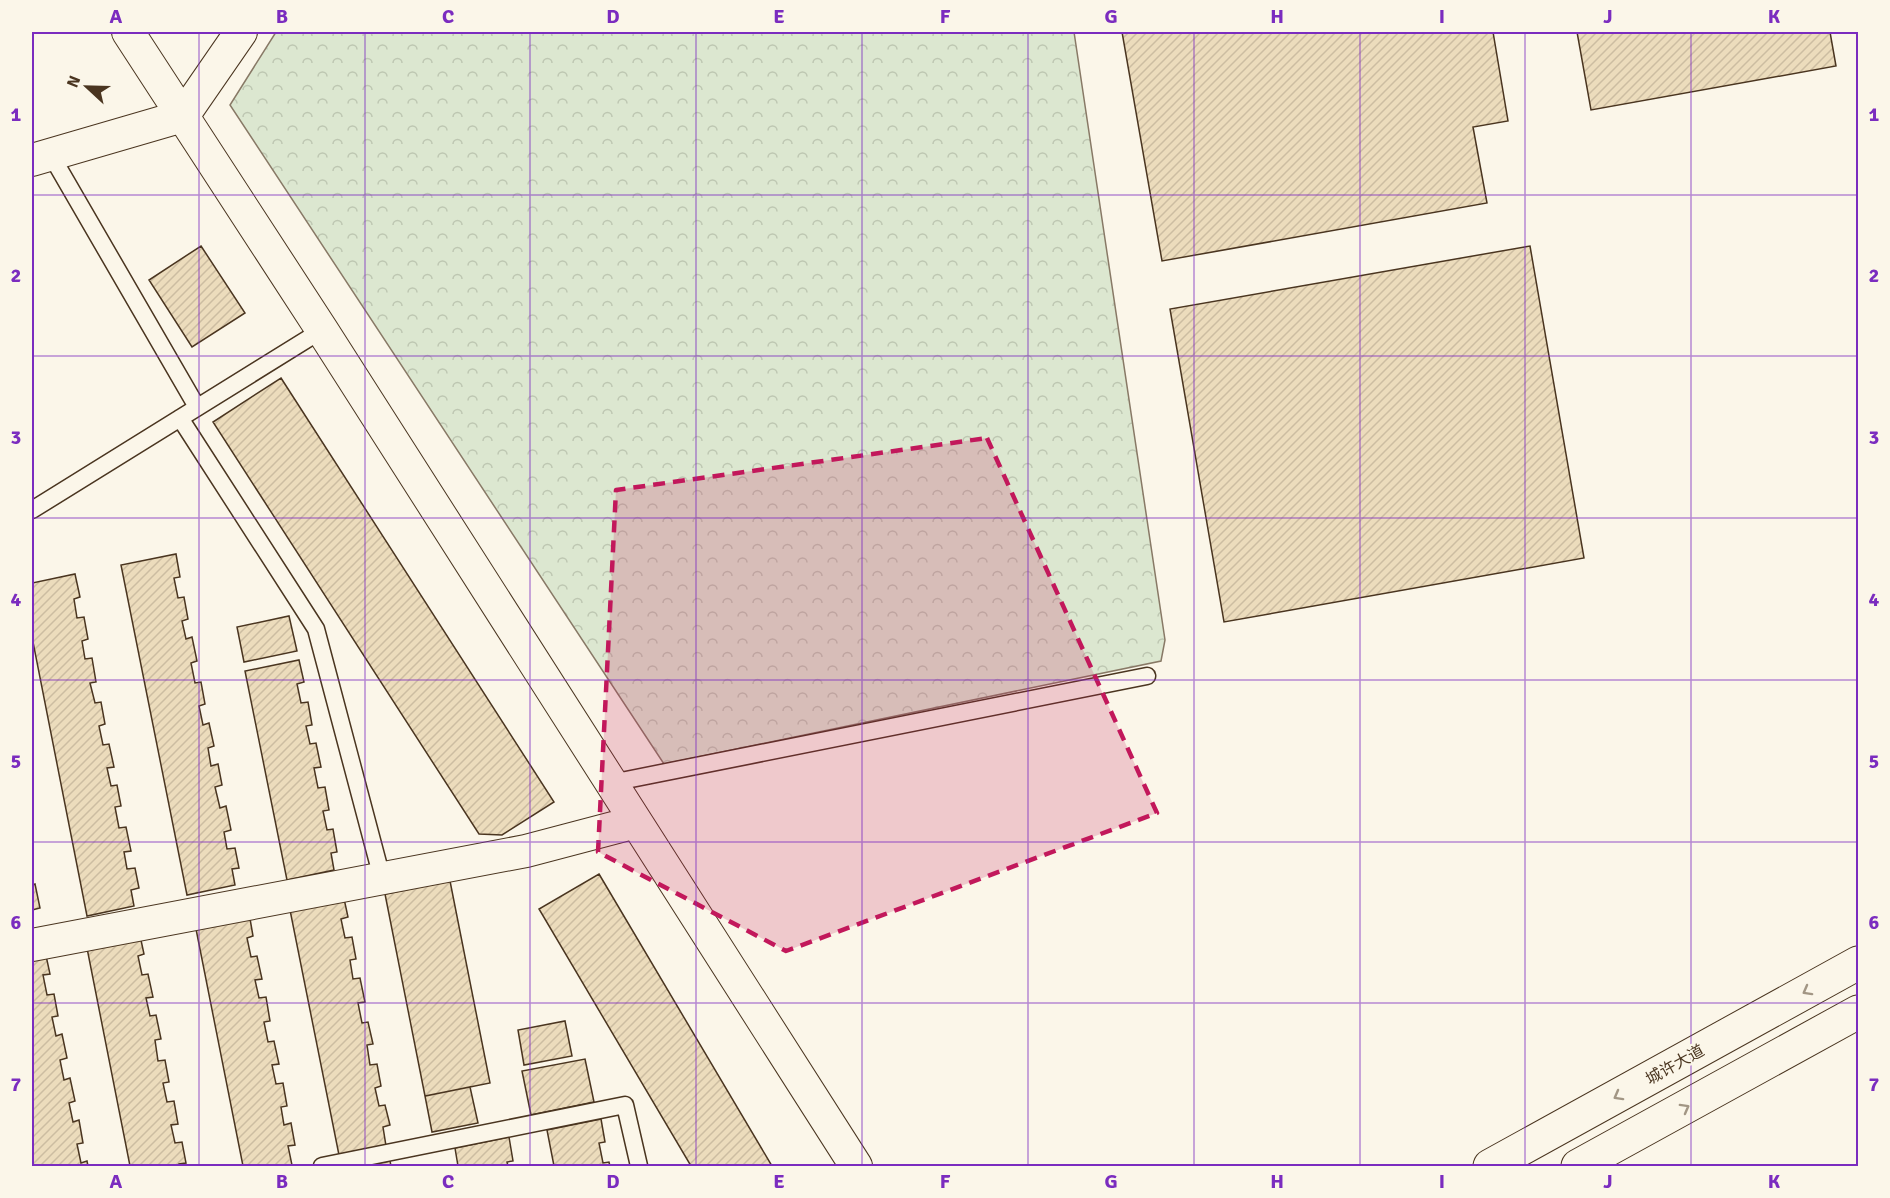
<svg xmlns="http://www.w3.org/2000/svg" width="1890" height="1198" font-family="Signika,'Noto Sans SC',sans-serif">
  <defs>
    <pattern id="park-crowns" width="20" height="18" patternUnits="userSpaceOnUse" patternTransform="scale(1.5)"><rect width="20" height="18" fill="#dce7d0"/><path d="M2 6a3 3 0 1 1 6 0M12 15a3 3 0 1 1 6 0" fill="none" stroke="#bec7b2"/></pattern>
    <pattern id="building-hatch" width="6" height="6" patternUnits="userSpaceOnUse" patternTransform="scale(1.5)"><rect width="6" height="6" fill="#ecdcbc"/><path d="M-1 1l2-2M0 6l6-6M5 7l2-2" fill="none" stroke="#ccbda1"/></pattern>
  </defs>
  <rect width="100%" height="100%" fill="#fbf6e9"/>
  <path fill="url(#park-crowns)" stroke="#887966" stroke-width="1.5" d="M 276,32 L 1074,32 L 1165,640 L 1161,661 L 664,764 L 230,105 Z"/>
  <path fill="url(#building-hatch)" stroke="#4a3520" stroke-width="1.5" d="M 1122,32 L 1493,32 L 1508,121 L 1473,127 L 1487,203 L 1162,261 Z
    M 1577,32 L 1830,32 L 1836,66 L 1591,110 Z
    M 201,246 L 245,313 L 192,347 L 149,280 Z
    M 1530,246 L 1584,558 L 1224,622 L 1170,309 Z
    M 281,378 L 554,802 L 502,835 L 479,834 L 213,422 Z
    M 176,554 L 180,577 L 174,578 L 178,598 L 184,597 L 188,619 L 182,621 L 186,639 L 192,637 L 197,661 L 191,663 L 195,683 L 201,682 L 205,704 L 199,706 L 203,725 L 209,723 L 214,746 L 208,748 L 211,766 L 218,764 L 222,785 L 215,787 L 220,808 L 226,806 L 231,830 L 224,832 L 227,849 L 235,848 L 239,868 L 232,869 L 235,885 L 187,895 L 121,565 Z
    M 75,574 L 80,597 L 74,599 L 77,618 L 84,617 L 88,639 L 82,641 L 85,659 L 92,658 L 96,682 L 90,683 L 95,703 L 101,702 L 105,724 L 99,726 L 103,745 L 109,744 L 114,767 L 107,768 L 111,786 L 117,785 L 121,806 L 115,807 L 119,828 L 126,827 L 131,851 L 124,852 L 127,869 L 135,868 L 139,888 L 131,890 L 134,906 L 87,916 L 32,637 L 32,583 Z
    M 289,616 L 297,651 L 244,662 L 237,627 Z
    M 299,660 L 304,682 L 297,684 L 301,703 L 308,702 L 312,725 L 306,726 L 310,744 L 316,743 L 321,767 L 314,768 L 318,788 L 325,787 L 329,810 L 323,811 L 327,830 L 333,829 L 337,852 L 331,853 L 334,870 L 287,880 L 245,671 Z
    M 599,874 L 772,1166 L 691,1166 L 539,909 Z
    M 450,881 L 490,1083 L 425,1096 L 385,894 Z
    M 35,884 L 40,908 L 32,910 L 32,885 Z
    M 343,894 L 348,917 L 341,919 L 345,938 L 352,937 L 356,959 L 350,960 L 353,979 L 360,978 L 365,1002 L 358,1003 L 362,1023 L 368,1022 L 373,1044 L 367,1045 L 370,1065 L 377,1064 L 381,1086 L 375,1088 L 379,1106 L 385,1105 L 390,1125 L 383,1127 L 386,1146 L 339,1155 L 289,905 Z
    M 249,913 L 253,936 L 247,938 L 251,957 L 257,956 L 262,979 L 255,980 L 259,998 L 266,997 L 270,1021 L 264,1022 L 268,1042 L 274,1041 L 279,1064 L 272,1065 L 276,1084 L 283,1083 L 287,1106 L 281,1107 L 284,1125 L 291,1123 L 295,1145 L 288,1146 L 292,1165 L 284,1166 L 243,1166 L 195,924 Z
    M 139,931 L 144,954 L 138,956 L 142,975 L 148,974 L 153,997 L 146,998 L 150,1016 L 156,1015 L 161,1039 L 155,1040 L 158,1061 L 165,1060 L 169,1082 L 163,1083 L 167,1102 L 174,1101 L 178,1124 L 171,1125 L 175,1143 L 182,1142 L 186,1163 L 179,1164 L 179,1166 L 130,1166 L 86,943 Z
    M 45,951 L 50,974 L 43,975 L 47,995 L 54,994 L 58,1016 L 52,1017 L 56,1036 L 62,1034 L 67,1058 L 60,1060 L 64,1080 L 70,1078 L 75,1101 L 69,1103 L 73,1122 L 79,1120 L 83,1143 L 77,1144 L 81,1163 L 87,1161 L 88,1166 L 32,1166 L 32,953 Z
    M 565,1021 L 572,1056 L 524,1065 L 518,1030 Z
    M 585,1059 L 594,1102 L 531,1115 L 522,1071 Z
    M 470,1087 L 478,1123 L 432,1132 L 425,1096 Z
    M 601,1119 L 605,1142 L 599,1143 L 603,1163 L 609,1162 L 610,1166 L 554,1166 L 547,1130 Z
    M 509,1137 L 513,1161 L 507,1162 L 508,1166 L 458,1166 L 455,1148 Z
    M 390,1161 L 391,1166 L 365,1166 Z"/>
  <g fill="none" stroke-linecap="round" stroke-linejoin="round">
    <g stroke="#4a3520" stroke-width="19">
      <path id="service" d="M 51,155 L 197,407
        M 180,418 L 316,629 L 382,878
        M 32,510 L 322,330
        M 611,783 L 1147,676
        M 322,1166 L 625,1105 L 639,1166"/>
    </g>
    <g stroke="#4a3520" stroke-width="34">
      <path id="minor" d="M 128,32 L 322,330 L 856,1166
        M 32,160 L 183,116 L 241,32
        M 32,945 L 526,851 L 636,822"/>
    </g>
    <g stroke="#4a3520" stroke-width="35">
      <path id="secondary" d="M 1490,1166 L 1858,963
        M 1578,1166 L 1858,1012"/>
    </g>
    <use href="#service" stroke="#fbf6e9" stroke-width="16"/>
    <use href="#minor" stroke="#fbf6e9" stroke-width="32"/>
    <use href="#secondary" stroke="#fbf6e9" stroke-width="33"/>
  </g>
  <defs><path id="oneway-chevron" d="M-2-3.5L2.5 0L-2 3.5" fill="none" stroke-width="1.6" stroke-linecap="round" stroke-linejoin="round" transform="scale(1.5)"/></defs>
  <g stroke="#a29684">
    <use href="#oneway-chevron" transform="translate(1807 991) rotate(151)"/>
    <use href="#oneway-chevron" transform="translate(1618 1096) rotate(151)"/>
    <use href="#oneway-chevron" transform="translate(1685 1108) rotate(-29)"/>
  </g>
  <path fill="#c2185b" fill-opacity="0.2" stroke="#c2185b" stroke-width="4.5" stroke-dasharray="12 8" stroke-linejoin="round" d="M 987,438 L 1157,813 L 786,951 L 598,852 L 616,490 Z"/>
  <path fill="none" stroke="#7b2cbf" stroke-width="1.5" stroke-opacity="0.55" d="M 199,32 L 199,1166M 365,32 L 365,1166M 530,32 L 530,1166M 696,32 L 696,1166M 862,32 L 862,1166M 1028,32 L 1028,1166M 1194,32 L 1194,1166M 1360,32 L 1360,1166M 1525,32 L 1525,1166M 1691,32 L 1691,1166M 32,195 L 1858,195M 32,356 L 1858,356M 32,518 L 1858,518M 32,680 L 1858,680M 32,842 L 1858,842M 32,1003 L 1858,1003"/>
  <g text-anchor="middle" dominant-baseline="central" stroke-width="4.5" stroke-linejoin="round" paint-order="stroke">
    <g font-size="16" fill="#4a3520" stroke="#fbf6e9">
      <text transform="translate(1675 1065) rotate(-29)">城许大道</text>
    </g>
  </g>
  <rect width="1890" height="1198" fill="none" stroke="#fbf6e9" stroke-width="66"/>
  <g transform="translate(87 87) rotate(292)" stroke="#fbf6e9" stroke-width="4.5" paint-order="stroke">
  <path d="M0-4.5L10 22L0 15L-10 22Z" fill="#4a3520"/>
  <text y="-9" font-size="16" font-weight="bold" text-anchor="middle" fill="#4a3520">N</text>
  </g>
  <rect x="33" y="33" width="1824" height="1132" fill="none" stroke="#7b2cbf" stroke-width="2"/>
  <g font-size="20" text-anchor="middle" font-weight="bold" fill="#7b2cbf">
    <text x="116" y="23">A</text>
    <text x="282" y="23">B</text>
    <text x="448" y="23">C</text>
    <text x="613" y="23">D</text>
    <text x="779" y="23">E</text>
    <text x="945" y="23">F</text>
    <text x="1111" y="23">G</text>
    <text x="1277" y="23">H</text>
    <text x="1442" y="23">I</text>
    <text x="1608" y="23">J</text>
    <text x="1774" y="23">K</text>
    <text x="16" y="121">1</text>
    <text x="1874" y="121">1</text>
    <text x="16" y="282">2</text>
    <text x="1874" y="282">2</text>
    <text x="16" y="444">3</text>
    <text x="1874" y="444">3</text>
    <text x="16" y="606">4</text>
    <text x="1874" y="606">4</text>
    <text x="16" y="768">5</text>
    <text x="1874" y="768">5</text>
    <text x="16" y="929">6</text>
    <text x="1874" y="929">6</text>
    <text x="16" y="1091">7</text>
    <text x="1874" y="1091">7</text>
    <text x="116" y="1188">A</text>
    <text x="282" y="1188">B</text>
    <text x="448" y="1188">C</text>
    <text x="613" y="1188">D</text>
    <text x="779" y="1188">E</text>
    <text x="945" y="1188">F</text>
    <text x="1111" y="1188">G</text>
    <text x="1277" y="1188">H</text>
    <text x="1442" y="1188">I</text>
    <text x="1608" y="1188">J</text>
    <text x="1774" y="1188">K</text>
  </g>
</svg>
